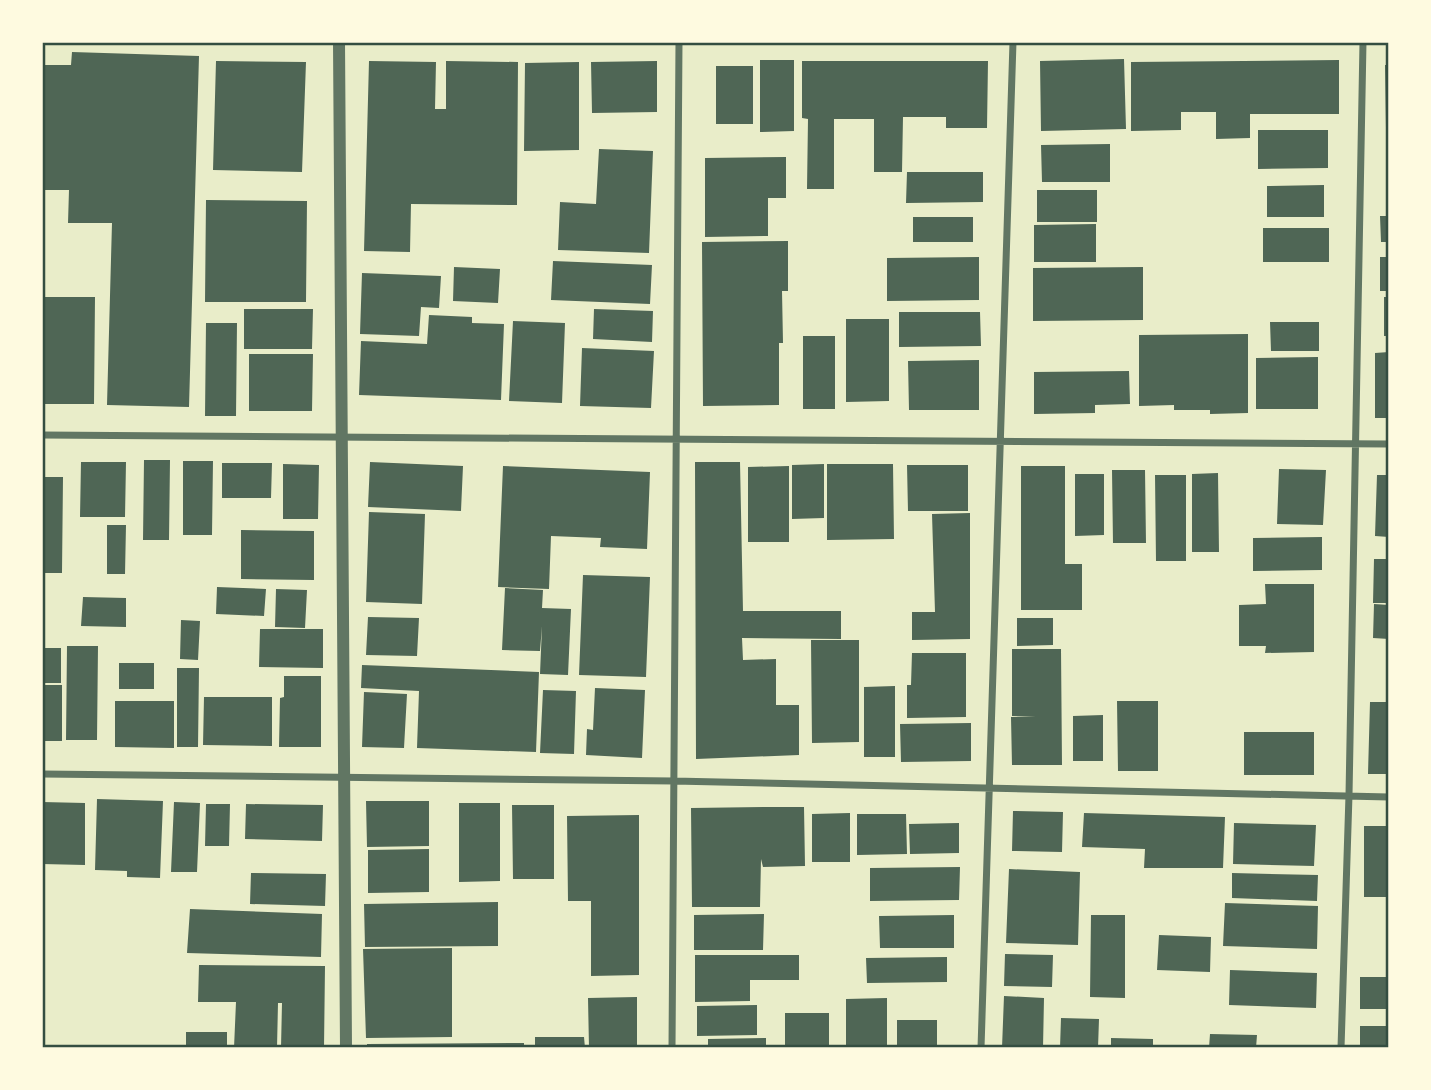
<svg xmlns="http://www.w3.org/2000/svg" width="1431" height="1090" font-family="Inter,sans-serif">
  <rect width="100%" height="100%" fill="#e9edc9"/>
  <path fill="#4f6655" d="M 72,52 L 199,56 L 189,407 L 107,405 L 112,223 L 68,223 L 69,190 L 42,190 L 42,65 L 71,65 Z
    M 1124,59 L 1126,129 L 1041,131 L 1040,61 Z
    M 760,60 L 794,60 L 794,131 L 760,132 Z
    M 1339,60 L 1339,114 L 1250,114 L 1250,138 L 1216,139 L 1216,112 L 1181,112 L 1181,130 L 1131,131 L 1131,62 Z
    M 216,61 L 306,62 L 302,172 L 213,170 Z
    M 369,61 L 436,62 L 435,109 L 446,109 L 446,61 L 518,62 L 517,205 L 411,204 L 410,252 L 364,251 Z
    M 657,61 L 657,112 L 592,113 L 591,62 Z
    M 802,61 L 988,61 L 987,128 L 946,128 L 946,117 L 903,117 L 902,172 L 874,172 L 874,119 L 834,119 L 834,189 L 807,189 L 808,119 L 802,118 Z
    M 579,62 L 579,150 L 524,151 L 525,63 Z
    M 1385,65 L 1389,65 L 1389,190 L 1387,190 Z
    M 716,66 L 753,66 L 753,124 L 716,124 Z
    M 1258,130 L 1328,130 L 1328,168 L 1258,169 Z
    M 1110,144 L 1110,182 L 1042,182 L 1041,145 Z
    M 599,149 L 653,151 L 649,253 L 558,250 L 560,202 L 596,204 Z
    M 786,157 L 786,198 L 768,198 L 768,236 L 705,237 L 705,158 Z
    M 907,172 L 983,172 L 983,202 L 906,203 Z
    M 1324,185 L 1324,217 L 1267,217 L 1267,186 Z
    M 1037,190 L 1097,190 L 1097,222 L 1037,222 Z
    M 206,200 L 307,201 L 306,302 L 205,302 Z
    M 1380,216 L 1389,216 L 1389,242 L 1381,242 Z
    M 913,217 L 973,217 L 973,242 L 913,242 Z
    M 1096,224 L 1096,262 L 1034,262 L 1034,225 Z
    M 1263,228 L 1329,228 L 1329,262 L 1263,262 Z
    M 788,241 L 788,291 L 782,291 L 783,343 L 779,343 L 779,405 L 703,406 L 702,242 Z
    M 979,257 L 979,300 L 887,301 L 887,258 Z
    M 1380,257 L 1389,257 L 1389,291 L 1380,291 Z
    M 553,261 L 652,265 L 650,304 L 551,300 Z
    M 454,267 L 500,269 L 498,303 L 453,301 Z
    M 1143,267 L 1143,320 L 1033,321 L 1033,268 Z
    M 362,273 L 441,276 L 439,308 L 421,307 L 419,336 L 360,334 Z
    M 45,297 L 95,297 L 94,404 L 45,404 Z
    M 1384,297 L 1389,297 L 1389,336 L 1384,336 Z
    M 244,309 L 313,309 L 312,349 L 244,349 Z
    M 594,309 L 653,311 L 652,342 L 593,339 Z
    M 899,312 L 980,312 L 981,346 L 899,347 Z
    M 429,315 L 472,317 L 472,323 L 504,324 L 501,400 L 359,395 L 361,341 L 427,344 Z
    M 846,319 L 889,319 L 889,401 L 846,402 Z
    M 513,321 L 565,323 L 562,403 L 509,401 Z
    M 1270,322 L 1319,322 L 1319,351 L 1271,351 Z
    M 206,323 L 237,323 L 236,416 L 205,416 Z
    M 1248,334 L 1248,413 L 1210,414 L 1210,410 L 1174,410 L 1174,405 L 1139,406 L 1139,335 Z
    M 803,336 L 835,336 L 835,409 L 803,409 Z
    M 582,348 L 654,351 L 651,408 L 580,406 Z
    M 1389,352 L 1389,418 L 1375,418 L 1375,353 Z
    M 249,354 L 313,354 L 312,411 L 249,411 Z
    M 1318,357 L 1318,409 L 1256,409 L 1256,358 Z
    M 979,360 L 979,410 L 909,410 L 908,361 Z
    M 1129,371 L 1130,404 L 1095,405 L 1095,413 L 1034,414 L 1034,372 Z
    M 144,460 L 170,460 L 169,540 L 143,540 Z
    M 183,461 L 213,461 L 212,535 L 183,535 Z
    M 81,462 L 126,462 L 125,517 L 80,517 Z
    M 370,462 L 463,466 L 461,511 L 368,507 Z
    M 695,462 L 740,462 L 743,611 L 841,611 L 841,639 L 742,638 L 743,660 L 776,659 L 776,705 L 799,705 L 799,755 L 696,759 Z
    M 222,463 L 272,463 L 271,498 L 222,498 Z
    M 283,464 L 319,465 L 318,519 L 283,519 Z
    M 824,464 L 824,518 L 792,519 L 792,465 Z
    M 827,464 L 893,464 L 894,539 L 827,540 Z
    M 907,465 L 968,465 L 968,511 L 908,511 Z
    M 503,466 L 650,472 L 647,549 L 600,547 L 601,538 L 551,536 L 549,589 L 498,587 Z
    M 789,466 L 789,542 L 748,542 L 748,467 Z
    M 1021,466 L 1065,466 L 1065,564 L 1082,564 L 1082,610 L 1021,610 Z
    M 1279,469 L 1326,470 L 1323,525 L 1277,524 Z
    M 1112,470 L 1145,470 L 1146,543 L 1113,543 Z
    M 1218,473 L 1219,552 L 1192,552 L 1192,474 Z
    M 1075,474 L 1104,474 L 1104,535 L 1075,536 Z
    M 1155,475 L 1186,475 L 1186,561 L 1156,561 Z
    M 1377,475 L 1389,475 L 1389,537 L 1375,536 Z
    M 42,477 L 63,477 L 62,573 L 42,573 Z
    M 369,512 L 425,514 L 422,604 L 366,602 Z
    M 970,513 L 970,639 L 912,640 L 912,612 L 935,612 L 932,514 Z
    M 107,525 L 126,525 L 125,574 L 107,574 Z
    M 241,530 L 314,531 L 314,580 L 241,579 Z
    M 1322,537 L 1322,570 L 1253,571 L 1253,538 Z
    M 1374,559 L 1389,559 L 1389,603 L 1373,603 Z
    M 583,575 L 650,577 L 646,677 L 579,675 Z
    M 1265,584 L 1314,584 L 1314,652 L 1265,653 L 1266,646 L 1239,646 L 1239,605 L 1266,604 Z
    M 217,587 L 266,589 L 264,616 L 216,614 Z
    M 505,588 L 543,590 L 542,608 L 571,609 L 568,675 L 540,674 L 542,626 L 540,651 L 502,650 Z
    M 276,589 L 307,590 L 305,628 L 275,627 Z
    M 83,597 L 126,598 L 126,627 L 81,626 Z
    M 1374,604 L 1389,605 L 1389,639 L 1373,638 Z
    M 368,617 L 419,618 L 417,656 L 366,655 Z
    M 1017,618 L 1053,618 L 1053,645 L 1017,646 Z
    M 181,620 L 200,621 L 198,660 L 180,659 Z
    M 260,629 L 323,629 L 323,668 L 259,667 Z
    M 811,640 L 859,640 L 859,742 L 812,743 Z
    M 67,646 L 98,646 L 97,740 L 66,740 Z
    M 42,648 L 61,648 L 61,683 L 42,683 Z
    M 1012,649 L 1061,649 L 1062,765 L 1012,765 L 1011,717 L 1036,717 L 1012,716 Z
    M 912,653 L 966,653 L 966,717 L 907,718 L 907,685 L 911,685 Z
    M 119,663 L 154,663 L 154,689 L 119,689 Z
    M 362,665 L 539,672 L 536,752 L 417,748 L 419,691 L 361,688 Z
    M 177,668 L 199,668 L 198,747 L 177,747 Z
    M 284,676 L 321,676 L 321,747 L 279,747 L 280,698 L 284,697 Z
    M 42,685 L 62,685 L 62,741 L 42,741 Z
    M 895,686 L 895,757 L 864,757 L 864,687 Z
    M 595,688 L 645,690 L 642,758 L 586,755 L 587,729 L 593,730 Z
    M 543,690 L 576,691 L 574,754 L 540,753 Z
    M 364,692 L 407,694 L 404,748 L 362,747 Z
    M 204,697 L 272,697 L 272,746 L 203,745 Z
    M 115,701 L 174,701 L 174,748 L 115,747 Z
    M 1117,701 L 1158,701 L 1158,771 L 1118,771 Z
    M 1370,702 L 1389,702 L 1389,774 L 1368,774 Z
    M 1103,715 L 1103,761 L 1073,761 L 1073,716 Z
    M 971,723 L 971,761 L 901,762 L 900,724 Z
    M 1244,732 L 1314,732 L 1314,775 L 1244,775 Z
    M 97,799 L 163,801 L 160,878 L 127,877 L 127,871 L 95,870 Z
    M 366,801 L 429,801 L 429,846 L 367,847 Z
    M 42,802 L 85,803 L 85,865 L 42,864 Z
    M 174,802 L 200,803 L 197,872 L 171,872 Z
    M 459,803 L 500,803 L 500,881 L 459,882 Z
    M 206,804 L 230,804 L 229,846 L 205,846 Z
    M 246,804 L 323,805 L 322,841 L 245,839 Z
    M 512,805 L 554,805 L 554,879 L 513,879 Z
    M 763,807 L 804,807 L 805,866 L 763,867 L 761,859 L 760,907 L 692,907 L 691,808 Z
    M 1013,811 L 1063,812 L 1062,852 L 1012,851 Z
    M 850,813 L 850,862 L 812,862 L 812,814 Z
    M 1084,813 L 1225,817 L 1223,868 L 1144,868 L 1145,849 L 1082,847 Z
    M 857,814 L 906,814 L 907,854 L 857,855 Z
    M 639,815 L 639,975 L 591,976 L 591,901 L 568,901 L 567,816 Z
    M 959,823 L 959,853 L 910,854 L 909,824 Z
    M 1234,823 L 1316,825 L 1314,866 L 1233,864 Z
    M 1364,826 L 1389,826 L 1389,897 L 1364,897 Z
    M 429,849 L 429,892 L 368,893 L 368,850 Z
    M 960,867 L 959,900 L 870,901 L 870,868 Z
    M 1009,869 L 1080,872 L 1078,945 L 1006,943 Z
    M 251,873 L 326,874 L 325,906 L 250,904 Z
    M 1232,873 L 1318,875 L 1317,901 L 1232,898 Z
    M 498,902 L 498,946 L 365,947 L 364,904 Z
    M 1225,903 L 1318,906 L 1317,949 L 1223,946 Z
    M 190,909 L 322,914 L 321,957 L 187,953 Z
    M 764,914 L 763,950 L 694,950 L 694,915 Z
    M 954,915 L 954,948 L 880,948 L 879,916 Z
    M 1091,915 L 1125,915 L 1125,998 L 1090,997 Z
    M 1159,935 L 1211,937 L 1210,972 L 1157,970 Z
    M 452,948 L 452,1037 L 366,1038 L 363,949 Z
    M 1005,954 L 1053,955 L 1052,987 L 1004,986 Z
    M 695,955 L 799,955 L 799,980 L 750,980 L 750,1001 L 695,1002 Z
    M 947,957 L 947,982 L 867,983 L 866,958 Z
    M 199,965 L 325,966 L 324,1048 L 281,1048 L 282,1003 L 278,1003 L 277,1048 L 234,1048 L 236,1002 L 198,1002 Z
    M 1230,970 L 1317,973 L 1316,1008 L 1229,1005 Z
    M 1360,977 L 1389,977 L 1389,1009 L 1360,1009 Z
    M 1004,996 L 1044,998 L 1043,1048 L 1002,1048 Z
    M 637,997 L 637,1048 L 589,1048 L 588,998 Z
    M 887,998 L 887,1048 L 846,1048 L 846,999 Z
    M 757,1005 L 757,1035 L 697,1036 L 697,1006 Z
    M 785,1013 L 829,1013 L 829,1048 L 785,1048 Z
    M 1061,1018 L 1099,1019 L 1098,1048 L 1060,1048 Z
    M 897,1020 L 937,1020 L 937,1048 L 897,1048 Z
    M 1360,1026 L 1389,1026 L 1389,1048 L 1360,1048 Z
    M 186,1032 L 227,1032 L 227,1048 L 153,1048 L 153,1045 L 186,1045 Z
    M 1210,1034 L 1257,1035 L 1256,1048 L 1209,1048 Z
    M 535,1037 L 584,1037 L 585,1048 L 535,1048 Z
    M 766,1038 L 766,1048 L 708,1048 L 708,1039 Z
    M 1111,1038 L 1153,1039 L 1153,1048 L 1111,1048 Z
    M 524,1043 L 524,1048 L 367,1048 L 367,1044 Z"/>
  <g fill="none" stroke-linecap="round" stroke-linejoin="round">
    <path stroke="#617663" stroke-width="7" d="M 42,435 L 1389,444
      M 42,774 L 674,781 L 1389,797
      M 672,1048 L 679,42
      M 981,1048 L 1013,42
      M 1341,1048 L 1349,795 L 1363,42"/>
    <path stroke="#617663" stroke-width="12" d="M 339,42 L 346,1048"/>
  </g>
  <rect width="1431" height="1090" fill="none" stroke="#fefae0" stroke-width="88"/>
  <rect x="44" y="44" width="1343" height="1002" fill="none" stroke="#344e41" stroke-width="2.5"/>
</svg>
